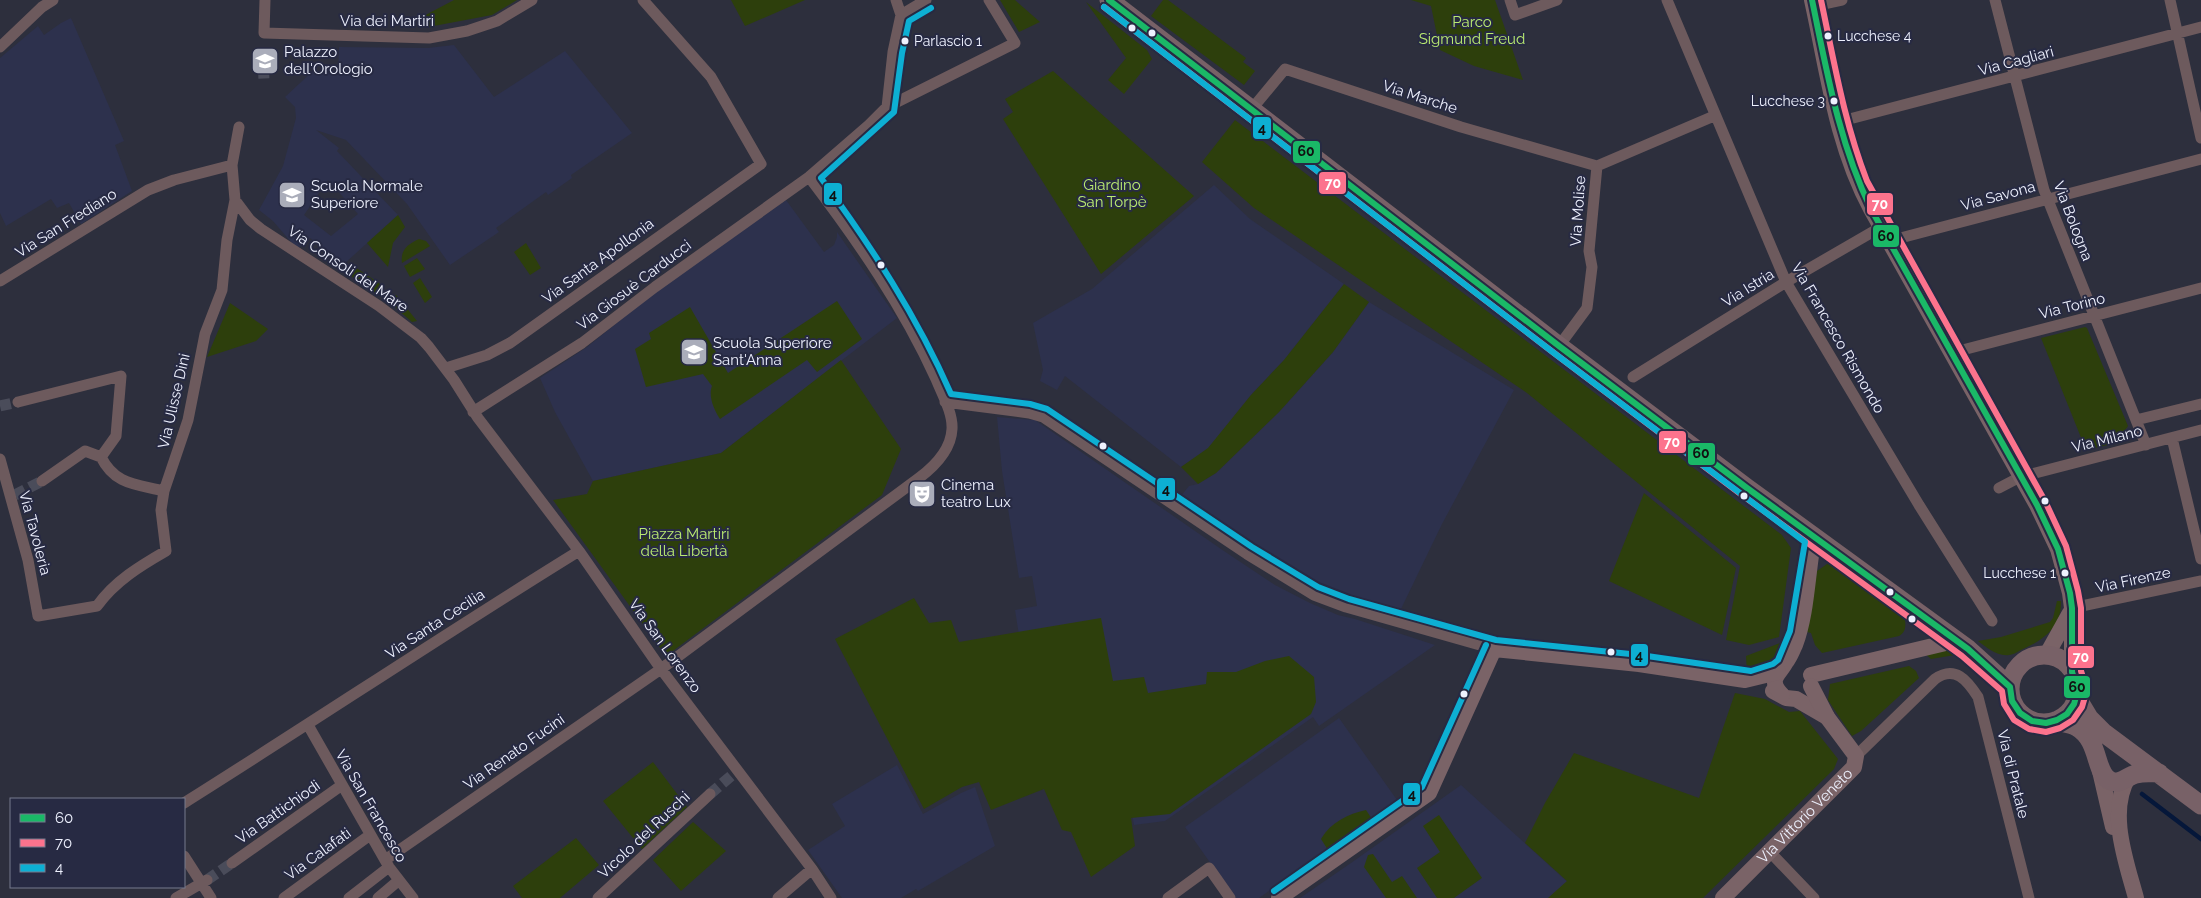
<svg xmlns="http://www.w3.org/2000/svg" width="2201" height="898" font-family="Raleway,sans-serif">
  <rect width="100%" height="100%" fill="#2d2f3d"/>
  <path fill="#2d314d" fill-rule="evenodd" d="M 71,18 L 124,141 L 115,145 L 132,191 L 81,224 L 69,203 L 57,208 L 51,199 L 6,226 L 0,213 L 0,58 L 38,26 L 44,35 L 61,23 Z
    M 454,45 L 494,97 L 565,51 L 632,133 L 571,175 L 572,178 L 548,195 L 546,192 L 496,228 L 499,232 L 450,265 L 407,204 L 346,140 L 316,130 L 339,148 L 337,151 L 398,215 L 344,264 L 310,238 L 297,249 L 273,221 L 259,210 L 283,166 L 296,118 L 295,107 L 285,97 L 314,70 L 338,75 L 339,47 L 428,48 ZM 328,180 L 358,214 L 331,236 L 304,215 Z
    M 1214,185 L 1250,219 L 1344,284 L 1284,360 L 1251,395 L 1207,450 L 1181,467 L 1065,376 L 1057,390 L 1040,381 L 1043,370 L 1033,323 L 1092,289 Z
    M 786,200 L 824,252 L 834,245 L 837,237 L 837,232 L 897,318 L 721,453 L 593,481 L 555,412 L 540,378 L 587,347 L 658,290 Z
    M 1369,302 L 1514,390 L 1442,524 L 1400,611 L 1345,595 L 1297,576 L 1180,497 L 1189,486 L 1198,484 L 1216,473 L 1279,412 L 1333,352 Z
    M 997,417 L 1035,420 L 1221,549 L 1275,585 L 1310,603 L 1338,615 L 1355,619 L 1435,645 L 1319,726 L 1313,717 L 1165,821 L 1134,825 L 1114,707 L 1032,718 L 1015,610 L 1037,606 L 1032,576 L 1019,578 L 1002,471 Z
    M 1339,718 L 1397,800 L 1259,898 L 1235,898 L 1185,827 Z
    M 897,765 L 923,814 L 961,793 L 975,787 L 995,846 L 918,891 L 916,889 L 901,898 L 842,898 L 808,850 L 845,826 L 832,804 Z
    M 1461,785 L 1585,898 L 1300,898 L 1351,863 Z"/>
  <path fill="#2d3f0c" d="M 454,0 L 517,0 L 492,15 L 423,28 L 418,19 Z
    M 731,0 L 805,0 L 745,26 Z
    M 1000,0 L 1015,0 L 1040,22 L 1019,32 Z
    M 1163,0 L 1168,0 L 1246,58 L 1243,62 L 1255,71 L 1244,85 L 1151,16 Z
    M 1411,0 L 1495,0 L 1523,80 L 1474,66 L 1440,50 L 1431,6 Z
    M 1086,2 L 1147,50 L 1152,59 L 1124,94 L 1108,80 L 1126,58 Z
    M 1053,71 L 1194,196 L 1101,274 L 1003,119 L 1013,112 L 1005,99 Z
    M 1235,120 L 1782,535 L 1791,548 L 1779,637 L 1749,645 L 1726,640 L 1740,566 L 1527,393 L 1254,208 L 1202,162 Z
    M 398,215 L 405,227 L 393,243 L 388,267 L 367,243 Z
    M 419,239 L 426,241 L 430,246 L 402,263 C 400,250 408,244 419,239 Z
    M 526,243 L 541,268 L 530,275 L 514,252 Z
    M 417,258 L 425,269 L 410,277 L 404,266 Z
    M 355,267 L 383,286 L 380,294 L 377,294 L 348,274 Z
    M 420,278 L 432,297 L 425,303 L 413,283 Z
    M 1344,284 L 1369,302 L 1333,352 L 1279,412 L 1216,473 L 1198,484 L 1181,467 L 1208,448 L 1251,395 L 1284,360 Z
    M 396,295 L 397,296 L 417,321 L 412,322 L 389,302 L 389,299 Z
    M 837,301 L 862,339 L 817,372 L 807,360 L 720,419 C 714,410 708,396 712,386 L 703,374 L 646,387 L 635,349 L 651,339 L 649,333 L 690,307 L 728,373 Z
    M 230,303 L 268,329 L 256,341 L 207,357 Z
    M 2085,327 L 2087,328 L 2128,426 L 2116,443 L 2086,450 L 2041,338 Z
    M 841,360 L 901,449 L 882,495 L 666,656 L 553,500 L 587,494 L 593,481 L 721,453 Z
    M 1644,493 L 1736,568 L 1722,635 L 1609,581 Z
    M 1827,564 L 1832,564 L 1905,620 C 1906,628 1905,632 1899,636 L 1822,653 L 1815,645 L 1811,633 L 1807,632 L 1817,571 Z
    M 914,598 L 929,623 L 951,620 L 959,642 L 1101,618 L 1113,681 L 1144,677 L 1148,693 L 1206,684 L 1207,672 L 1236,672 L 1265,661 L 1289,656 L 1314,677 L 1316,702 L 1311,714 L 1170,814 L 1131,818 L 1135,846 L 1091,877 L 1071,832 L 1062,830 L 1044,789 L 991,810 L 979,782 L 962,787 L 924,809 L 835,639 Z
    M 2057,601 L 2061,601 C 2062,626 2044,640 2023,649 C 2019,651 2013,655 2009,655 C 1998,657 1986,647 1978,641 L 2001,637 L 2050,622 L 2053,618 Z
    M 1785,641 C 1780,657 1762,670 1747,674 L 1746,656 Z
    M 1948,650 L 1955,653 L 1955,655 L 1931,659 L 1923,652 Z
    M 1909,666 L 1916,671 L 1919,678 L 1861,731 L 1852,736 L 1828,700 L 1830,684 Z
    M 1735,693 L 1765,699 L 1789,712 L 1800,711 L 1838,759 L 1834,769 L 1703,898 L 1548,898 L 1567,881 L 1525,843 L 1545,803 L 1574,753 L 1699,798 Z
    M 653,762 L 687,807 L 642,849 L 603,801 Z
    M 1366,810 L 1372,819 L 1328,850 L 1321,839 C 1331,822 1348,814 1366,810 Z
    M 1439,815 L 1482,878 L 1454,898 L 1437,898 L 1417,868 L 1440,852 L 1423,826 Z
    M 693,822 L 726,851 L 681,891 L 653,860 Z
    M 576,838 L 599,865 L 560,898 L 522,898 L 513,886 Z
    M 1373,854 L 1392,882 L 1402,876 L 1417,898 L 1386,898 L 1364,867 L 1368,855 Z"/>
  <g fill="none" stroke-linecap="round" stroke-linejoin="round">
    <path stroke="#05173a" stroke-width="4.5" d="M 2142,794 L 2201,839"/>
    <path stroke="#4a4c5a" stroke-width="11" stroke-dasharray="11 5.5" stroke-linecap="butt" d="M 263,51 L 264,82
      M 0,406 L 18,402
      M 15,495 L 42,481
      M 710,794 L 731,776
      M 207,880 L 232,863"/>
    <path stroke="#6d5a5d" stroke-width="11" d="M 265,0 L 264,33 L 429,38 L 467,31 L 497,21 L 532,0
      M 896,0 L 901,15
      M 1510,0 L 1515,15 L 1557,0
      M 1667,0 L 1786,282 L 1919,505 L 1992,621
      M 1995,0 L 2044,190 L 2146,445
      M 2170,0 L 2201,138
      M 1814,6 L 1842,0
      M 0,47 L 42,7 L 53,0
      M 887,107 L 893,52 L 901,15 L 926,0
      M 1251,110 L 1285,69 L 1461,127 L 1597,166
      M 1838,122 L 2201,27
      M 235,200 L 250,220 L 261,229 L 379,306 L 421,338 L 429,347 L 454,380 L 478,418 L 579,551 L 661,669 L 812,869 L 831,898
      M 1889,241 L 2201,159
      M 0,281 L 148,190 L 174,180 L 232,165
      M 1559,346 L 1587,308 L 1592,267 L 1589,251 L 1597,166 L 1714,116
      M 1951,353 L 2201,288
      M 446,368 L 487,355 L 510,343 L 761,164 L 711,77 L 643,0
      M 1633,377 L 1786,282 L 1881,227
      M 18,402 L 121,376 L 116,436 L 101,457 L 85,451 L 42,481
      M 945,402 L 1029,413 L 1043,417 L 1247,554 L 1314,595 L 1346,607 L 1494,649
      M 473,412 L 582,343 L 655,287 L 809,177 L 869,125 L 887,107 L 1015,43 L 989,0
      M 2136,420 L 2201,404
      M 2172,438 L 2201,559
      M 101,457 C 115,485 136,484 164,491
      M 0,459 L 28,560 L 38,616 L 97,606 C 115,581 140,566 166,551 L 161,510 L 164,491 L 188,420 L 205,334 L 222,290 L 227,240 L 235,200 L 232,165 L 239,127
      M 1999,488 L 2020,477 L 2201,430
      M 2072,608 L 2201,581
      M 308,725 L 389,867 L 413,898
      M 1856,756 L 1935,679 C 1955,665 1967,680 1978,697 L 2029,898
      M 184,803 C 316,720 446,633 579,551
      M 1770,852 L 1814,898
      M 184,856 L 211,898
      M 385,860 L 661,669 L 919,478 C 935,466 951,450 952,429 C 953,413 942,394 936,379 C 903,306 857,240 809,177
      M 232,863 L 342,785
      M 176,898 L 207,880
      M 284,898 L 370,835
      M 349,898 L 389,867
      M 378,898 L 398,881
      M 598,898 L 710,794
      M 778,898 L 812,869
      M 1168,898 L 1209,868 L 1230,898"/>
    <g stroke="#7a6367" stroke-width="16">
      <path d="M 1812,0 C 1828,72 1836,144 1871,209 L 2037,505 L 2058,549 L 2070,593 L 2072,608 L 2072,672"/>
      <path d="M 2046,656 L 2070,613"/>
      <path d="M 1811,675 L 1954,641"/>
      <path d="M 1773,691 L 1786,698 L 1796,699 L 1827,717"/>
      <path d="M 1782,695 C 1767,679 1779,675 1786,662 C 1790,657 1792,651 1795,645 C 1806,616 1807,580 1812,549 L 1816,539"/>
      <path d="M 2100,771 L 2113,827"/>
      <path d="M 2129,776 C 2107,811 2126,861 2136,898"/>
      <path d="M 1279,898 L 1429,793 L 1494,649 L 1639,664 L 1745,680 L 1778,672"/>
      <path id="s1" d="M 1723,898 L 1854,767 L 1856,756 L 1827,717 L 1811,686"/>
    </g>
    <path stroke="#786167" stroke-width="19" d="M 1109,0 L 1559,346 L 1747,488 L 1968,649 L 2010,687
      M2010 689a34 34 0 1 1 68 0a34 34 0 1 1-68 0Z
      M 2077,698 L 2089,718 L 2104,733 L 2201,805
      M 2055,721 C 2062,723 2071,723 2077,727 C 2101,741 2094,775 2111,781 C 2121,785 2127,776 2136,774 C 2144,772 2151,773 2159,773"/>
    <g stroke="#272a43" stroke-width="10">
      <path id="bus-1" d="M 1109,0 L 1559,346 L 1747,488 L 1968,649 L 2010,687 L 2012,701 L 2020,713 L 2032,721 L 2046,723 L 2057,720 L 2067,714 L 2074,704 L 2078,690 L 2072,672 L 2072,608 L 2070,593 L 2058,549 L 2037,505 L 1871,209 C 1839,143 1827,72 1812,0"/>
    </g>
    <g stroke="#272a43" stroke-width="10">
      <path id="bus-2" d="M 1104,7 L 1554,353 L 1742,495 L 1962,656 L 2002,691 L 2004,704 L 2014,720 L 2029,729 L 2046,732 L 2060,728 L 2073,720 L 2082,707 L 2087,690 L 2081,671 L 2081,608 L 2078,591 L 2066,546 L 2045,501 L 1867,181 C 1844,122 1834,61 1821,0"/>
    </g>
    <g stroke="#272a43" stroke-width="10">
      <path id="bus-3" d="M 931,8 L 909,21 L 902,53 L 894,112 L 821,178 C 871,246 917,316 951,394 L 1030,404 L 1047,409 L 1252,547 L 1318,587 L 1349,599 L 1496,640 L 1640,655 L 1751,671 L 1773,664 L 1778,660 L 1790,631 L 1805,542 L 1554,353 L 1104,7
        M 1274,891 L 1422,787 L 1486,645"/>
    </g>
    <use href="#bus-1" stroke="#1ab867" stroke-width="6"/>
    <use href="#bus-2" stroke="#fc738d" stroke-width="6"/>
    <use href="#bus-3" stroke="#0dafd3" stroke-width="6"/>
  </g>
  <defs>
    <g id="university-square" transform="scale(1.4375)"><rect x="-9" y="-9" width="18" height="18" rx="4" fill="#aaadba" stroke="#272a43"/><path d="M0-5L7-2L0 1L-7-2ZM-4 1L0 2.5L4 1V4Q0 6-4 4Z" fill="#fff"/></g>
    <g id="theatre-square" transform="scale(1.4375)"><rect x="-9" y="-9" width="18" height="18" rx="4" fill="#aaadba" stroke="#272a43"/><path d="M-5-5.5Q0-4 5-5.5V0Q5 5 0 6Q-5 5-5 0ZM-3.3-2.5H-1v1.5H-3.3ZM1-2.5H3.3v1.5H1ZM-2.8 1Q0 5.5 2.8 1Z" fill="#fff"/></g>
  </defs>
  <g fill-rule="evenodd">
    <use href="#university-square" x="265" y="61"/>
    <use href="#university-square" x="292" y="195"/>
    <use href="#university-square" x="694" y="352"/>
    <use href="#theatre-square" x="922" y="494"/>
  </g>
  <g fill="#eef1fe" stroke="#272a43" stroke-width="2">
    <circle cx="1132" cy="28" r="4.5"/>
    <circle cx="1152" cy="33" r="4.5"/>
    <circle cx="1828" cy="36" r="4.5"/>
    <circle cx="905" cy="41" r="4.5"/>
    <circle cx="1834" cy="101" r="4.5"/>
    <circle cx="881" cy="265" r="4.5"/>
    <circle cx="1103" cy="446" r="4.5"/>
    <circle cx="1744" cy="496" r="4.5"/>
    <circle cx="2045" cy="501" r="4.5"/>
    <circle cx="2065" cy="573" r="4.5"/>
    <circle cx="1890" cy="592" r="4.5"/>
    <circle cx="1912" cy="619" r="4.5"/>
    <circle cx="1611" cy="652" r="4.5"/>
    <circle cx="1464" cy="694" r="4.5"/>
  </g>
  <g text-anchor="middle" dominant-baseline="central" stroke-width="4" stroke-linejoin="round" paint-order="stroke">
    <g font-size="14" fill="#eef1fe" stroke="#272a43" text-anchor="start">
      <text x="1837" y="36">Lucchese 4</text>
      <text x="914" y="41">Parlascio 1</text>
      <text x="1825" y="101" text-anchor="end">Lucchese 3</text>
      <text x="2056" y="573" text-anchor="end">Lucchese 1</text>
    </g>
    <g font-size="15" fill="#eef1fe" stroke="#272a43">
      <text x="387" y="21">Via dei Martiri</text>
      <text transform="translate(2016 61) rotate(-15)">Via Cagliari</text>
      <text transform="translate(1420 97) rotate(18)">Via Marche</text>
      <text transform="translate(1998 196) rotate(-15)">Via Savona</text>
      <text transform="translate(1578 211) rotate(-86)">Via Molise</text>
      <text transform="translate(2073 221) rotate(69)">Via Bologna</text>
      <text transform="translate(66 223) rotate(-32)">Via San Frediano</text>
      <text transform="translate(598 261) rotate(-36)">Via Santa Apollonia</text>
      <text transform="translate(348 269) rotate(34)">Via Consoli del Mare</text>
      <text transform="translate(634 285) rotate(-37)">Via Giosuè Carducci</text>
      <text transform="translate(1748 288) rotate(-32)">Via Istria</text>
      <text transform="translate(2072 306) rotate(-14)">Via Torino</text>
      <text transform="translate(1838 338) rotate(60)">Via Francesco Rismondo</text>
      <text transform="translate(174 401) rotate(-77)">Via Ulisse Dini</text>
      <text transform="translate(2107 439) rotate(-14)">Via Milano</text>
      <text transform="translate(35 533) rotate(75)">Via Tavoleria</text>
      <text transform="translate(2133 580) rotate(-12)">Via Firenze</text>
      <text transform="translate(435 624) rotate(-33)">Via Santa Cecilia</text>
      <text transform="translate(665 646) rotate(54)">Via San Lorenzo</text>
      <text transform="translate(514 752) rotate(-35)">Via Renato Fucini</text>
      <text transform="translate(2013 774) rotate(76)">Via di Pratale</text>
      <text transform="translate(371 806) rotate(60)">Via San Francesco</text>
      <text transform="translate(278 812) rotate(-35)">Via Battichiodi</text>
      <text stroke="none"><textPath href="#s1" startOffset="116">Via Vittorio Veneto</textPath></text>
      <text transform="translate(644 835) rotate(-43)">Vicolo del Ruschi</text>
      <text transform="translate(318 854) rotate(-36)">Via Calafati</text>
    </g>
    <g font-size="15" fill="#baeb71" stroke="#272a43">
      <text x="1472" y="22">Parco<tspan x="1472" dy="17">Sigmund Freud</tspan></text>
      <text x="1112" y="185">Giardino<tspan x="1112" dy="17">San Torpè</tspan></text>
      <text x="684" y="534">Piazza Martiri<tspan x="684" dy="17">della Libertà</tspan></text>
    </g>
    <g font-size="15" fill="#eef1fe" stroke="#272a43" text-anchor="start">
      <text x="284" y="52">Palazzo<tspan x="284" dy="17">dell'Orologio</tspan></text>
      <text x="311" y="186">Scuola Normale<tspan x="311" dy="17">Superiore</tspan></text>
      <text x="713" y="343">Scuola Superiore<tspan x="713" dy="17">Sant'Anna</tspan></text>
      <text x="941" y="485">Cinema<tspan x="941" dy="17">teatro Lux</tspan></text>
    </g>
  </g>
  <g stroke="#272a43" stroke-width="2">
    <rect x="1252" y="116" width="20" height="24" rx="5" fill="#0dafd3"/>
    <rect x="1292" y="140" width="29" height="24" rx="5" fill="#1ab867"/>
    <rect x="1318" y="171" width="29" height="24" rx="5" fill="#fc738d"/>
    <rect x="823" y="182" width="20" height="24" rx="5" fill="#0dafd3"/>
    <rect x="1866" y="192" width="28" height="24" rx="5" fill="#fc738d"/>
    <rect x="1872" y="224" width="28" height="24" rx="5" fill="#1ab867"/>
    <rect x="1658" y="430" width="29" height="24" rx="5" fill="#fc738d"/>
    <rect x="1687" y="442" width="29" height="24" rx="5" fill="#1ab867"/>
    <rect x="1156" y="477" width="20" height="24" rx="5" fill="#0dafd3"/>
    <rect x="1630" y="643" width="19" height="24" rx="5" fill="#0dafd3"/>
    <rect x="2067" y="645" width="28" height="24" rx="5" fill="#fc738d"/>
    <rect x="2063" y="675" width="28" height="24" rx="5" fill="#1ab867"/>
    <rect x="1402" y="782" width="19" height="24" rx="5" fill="#0dafd3"/>
  </g>
  <g font-size="14" text-anchor="middle" font-weight="bold" fill="#fff">
    <text x="1333" y="188">70</text>
    <text x="1880" y="209">70</text>
    <text x="1672" y="447">70</text>
    <text x="2081" y="662">70</text>
  </g>
  <g font-size="14" text-anchor="middle" font-weight="bold" fill="#111">
    <text x="1262" y="133">4</text>
    <text x="1306" y="156">60</text>
    <text x="833" y="199">4</text>
    <text x="1886" y="241">60</text>
    <text x="1701" y="458">60</text>
    <text x="1166" y="494">4</text>
    <text x="1639" y="660">4</text>
    <text x="2077" y="692">60</text>
    <text x="1412" y="799">4</text>
  </g>
  <rect x="10" y="798" width="175" height="90" fill="#272a43" stroke="#777a8e"/>
  <rect x="20" y="814" width="25" height="8" fill="#1ab867" stroke="#777a8e"/>
  <text x="55" y="823" font-size="15" fill="#eef1fe">60</text>
  <rect x="20" y="839" width="25" height="8" fill="#fc738d" stroke="#777a8e"/>
  <text x="55" y="848" font-size="15" fill="#eef1fe">70</text>
  <rect x="20" y="864" width="25" height="8" fill="#0dafd3" stroke="#777a8e"/>
  <text x="55" y="873" font-size="15" fill="#eef1fe">4</text>
</svg>
